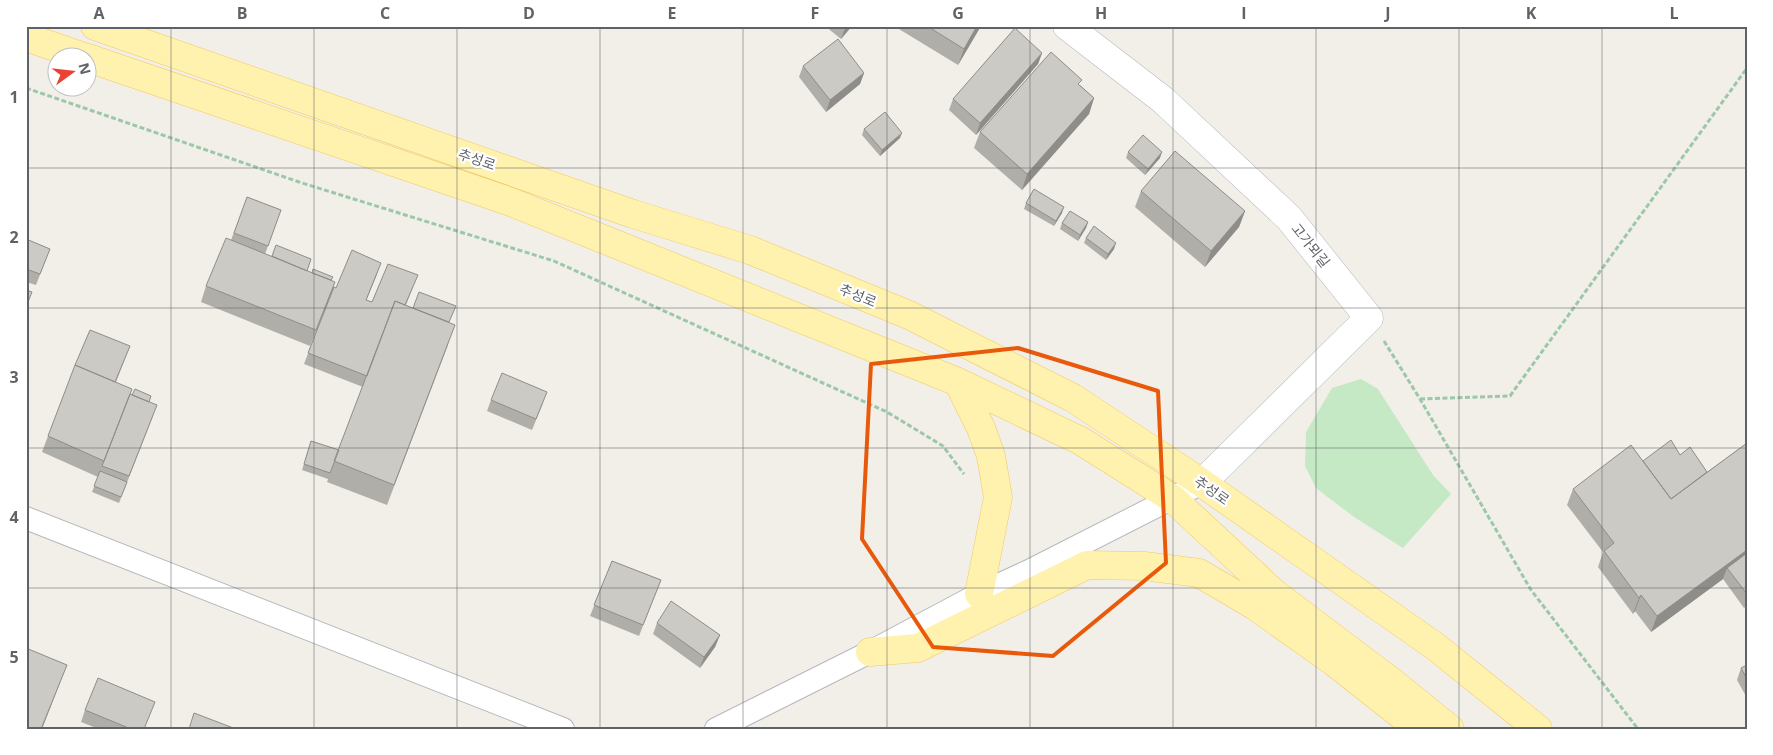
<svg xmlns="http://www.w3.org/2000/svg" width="1773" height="755" font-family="'Open Sans','Noto Sans KR',sans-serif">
  <rect width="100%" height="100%" fill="#f1efe8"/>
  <path fill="#c5e8c5" d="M 1361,379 L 1378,389 L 1433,475 L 1451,494 L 1403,548 L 1354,517 L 1316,488 L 1305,466 L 1306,432 L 1332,388 Z"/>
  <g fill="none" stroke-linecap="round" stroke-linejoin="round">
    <g stroke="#b5b8bc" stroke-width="24">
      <path id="minor" d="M 26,518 L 563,729
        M 716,729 L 870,652 L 979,594 L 1029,571 L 1202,483"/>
    </g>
    <g stroke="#b5b8bc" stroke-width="29">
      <path id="tertiary" d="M 1067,26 L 1163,100 L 1289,218 L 1369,318 L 1202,483"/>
    </g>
    <g stroke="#f2c960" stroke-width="29">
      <path id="primary" d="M 95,26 L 633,214 L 750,250 L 909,315 L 1073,398 L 1202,483 L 1436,647 L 1538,729
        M 26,37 L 87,58
        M 88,58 L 511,202 L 958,382 L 1081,441 L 1173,499 L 1274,593 L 1392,682 L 1450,729
        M 958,382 L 981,428 L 991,456 L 998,497 L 979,594
        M 870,652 L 918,648 L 1087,565 L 1144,566 L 1199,573 L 1255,606 L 1334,662 L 1419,729"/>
    </g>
    <path stroke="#9cc7a9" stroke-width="3" stroke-dasharray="5 2.5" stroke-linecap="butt" d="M 26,88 L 302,183 L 554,261 L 887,412 L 943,446 L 964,474
      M 1384,341 L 1420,399 L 1531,590 L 1638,729
      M 1420,399 L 1510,396 L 1747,68"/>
    <use href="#minor" stroke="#fff" stroke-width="22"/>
    <use href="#tertiary" stroke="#fff" stroke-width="28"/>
    <use href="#primary" stroke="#fff2af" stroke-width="28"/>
  </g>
  <path fill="#afaea9" d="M 825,26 L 852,26 L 841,39 Z
    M 894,26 L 981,26 L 958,65 Z
    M 1042,53 L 1038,64 L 976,135 L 949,110 L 953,99 Z
    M 803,66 L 864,73 L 860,84 L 826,112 L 799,77 Z
    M 1080,85 L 1094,98 L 1089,114 L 1022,190 L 974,148 L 980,132 Z
    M 864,129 L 900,138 L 880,156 L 862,135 Z
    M 1128,152 L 1160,158 L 1145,175 L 1126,158 Z
    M 1141,191 L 1245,211 L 1239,227 L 1205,267 L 1135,207 Z
    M 247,197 L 281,210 L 265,254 L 331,281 L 334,287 L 336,288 L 377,274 L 366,300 L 372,302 L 413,287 L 406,305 L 450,323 L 448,345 L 387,505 L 327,482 L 330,473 L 328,479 L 302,470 L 311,441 L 339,450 L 363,387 L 304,364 L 325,309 L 310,346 L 201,302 L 206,286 L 231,240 Z
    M 1026,203 L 1062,213 L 1054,226 L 1024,209 Z
    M 1088,222 L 1086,228 L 1078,241 L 1060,229 L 1062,223 Z
    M 1086,238 L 1114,249 L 1106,260 L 1084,243 Z
    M 26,239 L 50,249 L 36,285 L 26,282 Z
    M 130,346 L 116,382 L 130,394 L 149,402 L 153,416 L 119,503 L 92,492 L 98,477 L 42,452 L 48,436 Z
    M 491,400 L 543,403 L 532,430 L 487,411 Z
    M 1747,443 L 1747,606 L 1744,608 L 1723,579 L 1651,632 L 1635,611 L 1633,614 L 1598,567 L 1603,552 L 1567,505 L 1573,489 L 1680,455 L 1707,472 Z
    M 612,561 L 661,580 L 639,636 L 590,616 Z
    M 657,623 L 720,635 L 715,647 L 700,668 L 653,634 Z
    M 1747,665 L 1747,698 L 1737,680 L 1741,668 Z
    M 85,710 L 145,729 L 99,729 L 81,722 Z"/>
  <path fill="#8f8d8a" d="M 846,26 L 852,26 L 841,39 L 845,28 Z
    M 977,26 L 981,26 L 958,65 L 964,49 Z
    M 1042,53 L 1038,64 L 976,135 L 980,123 Z
    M 864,73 L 860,84 L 826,112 L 830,100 Z
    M 1094,98 L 1089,114 L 1022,190 L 1027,174 Z
    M 902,133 L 900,138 L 880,156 L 882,150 Z
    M 1162,152 L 1160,158 L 1145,175 L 1148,169 Z
    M 1064,207 L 1062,213 L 1054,226 L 1056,221 Z
    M 1245,211 L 1239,227 L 1205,267 L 1211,251 Z
    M 1088,222 L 1086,228 L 1078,241 L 1080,235 Z
    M 1116,243 L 1114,249 L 1106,260 L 1108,254 Z
    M 381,263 L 377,274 L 362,311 L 366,300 Z
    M 1747,550 L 1747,562 L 1727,568 L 1723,579 L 1651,632 L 1657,616 Z
    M 1641,595 L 1635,611 L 1633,614 L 1639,598 Z
    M 720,635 L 715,647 L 700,668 L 704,657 Z
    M 67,665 L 42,729 L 41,729 Z"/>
  <path fill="#cccac5" stroke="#8f8d8a" d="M 927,26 L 977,26 L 964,49 Z
    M 1015,28 L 1042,53 L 980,123 L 953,99 Z
    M 838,39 L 864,73 L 830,100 L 803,66 Z
    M 1051,52 L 1082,80 L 1078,84 L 1094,98 L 1027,174 L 980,132 Z
    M 885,112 L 902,133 L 882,150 L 864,129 Z
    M 1143,135 L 1162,152 L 1148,169 L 1128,152 Z
    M 1175,151 L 1245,211 L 1211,251 L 1141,191 Z
    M 1034,189 L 1064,207 L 1056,221 L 1026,203 Z
    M 247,197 L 281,210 L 268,246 L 234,233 Z
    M 1070,211 L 1088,222 L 1080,235 L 1062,223 Z
    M 1094,226 L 1116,243 L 1108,254 L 1086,238 Z
    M 226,238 L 335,282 L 316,330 L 206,286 Z
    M 26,239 L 50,249 L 40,274 L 26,269 Z
    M 276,245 L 311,259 L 307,271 L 272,256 Z
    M 352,250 L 381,263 L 366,300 L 372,302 L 388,264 L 418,275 L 405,305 L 395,301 L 367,376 L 308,353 L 334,287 L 336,288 Z
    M 313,269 L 333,277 L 331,280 L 312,273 Z
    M 26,290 L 32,292 L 26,307 Z
    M 419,292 L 456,306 L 449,322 L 413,308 Z
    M 395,301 L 455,325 L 394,485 L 334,461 Z
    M 90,330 L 130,346 L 115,382 L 75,365 Z
    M 75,365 L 132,389 L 104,461 L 48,436 Z
    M 502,373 L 547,392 L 536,419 L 491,400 Z
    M 135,389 L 151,396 L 149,402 L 132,395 Z
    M 130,394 L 157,405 L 129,476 L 102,466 Z
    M 1671,440 L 1680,455 L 1690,447 L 1707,472 L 1671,499 L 1643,461 Z
    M 311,441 L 339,450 L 330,473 L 304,464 Z
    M 1747,443 L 1747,550 L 1657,616 L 1641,595 L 1639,598 L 1604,551 L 1614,543 L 1573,489 L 1631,445 L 1671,499 Z
    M 100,471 L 127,482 L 121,497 L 94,486 Z
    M 1747,553 L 1747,594 L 1727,568 Z
    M 612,561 L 661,580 L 643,625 L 594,605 Z
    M 671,601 L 720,635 L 704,657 L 657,623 Z
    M 26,648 L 67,665 L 41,729 L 26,729 Z
    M 1747,665 L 1747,679 L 1741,668 Z
    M 98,678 L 155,702 L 144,729 L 131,729 L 85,710 Z
    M 194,713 L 236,729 L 189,729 Z"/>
  <path fill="none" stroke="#e8590c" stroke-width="4" stroke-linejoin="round" d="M 1018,348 L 1158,391 L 1166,563 L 1053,656 L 933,647 L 862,539 L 871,364 Z"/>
  <path fill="none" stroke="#5f6368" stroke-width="1" stroke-opacity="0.55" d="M 171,26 L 171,729M 314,26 L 314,729M 457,26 L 457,729M 600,26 L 600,729M 743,26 L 743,729M 887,26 L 887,729M 1030,26 L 1030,729M 1173,26 L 1173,729M 1316,26 L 1316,729M 1459,26 L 1459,729M 1602,26 L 1602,729M 26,168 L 1747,168M 26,308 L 1747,308M 26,448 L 1747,448M 26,588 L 1747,588"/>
  <g text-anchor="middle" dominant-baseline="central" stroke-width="4.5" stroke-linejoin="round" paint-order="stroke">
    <g font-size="14" fill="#5f6368" stroke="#fff">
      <text transform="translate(477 159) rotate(19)">추성로</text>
      <text transform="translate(1311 245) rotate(51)">고가뫼길</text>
      <text transform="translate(858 295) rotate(22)">추성로</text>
      <text transform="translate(1212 490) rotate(35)">추성로</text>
    </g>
  </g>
  <rect width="1773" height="755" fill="none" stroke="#ffffff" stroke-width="55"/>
  <g transform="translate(72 72) rotate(75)"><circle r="24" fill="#ffffff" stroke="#bfc1c3"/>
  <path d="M0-4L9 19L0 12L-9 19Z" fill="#ea4335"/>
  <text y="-8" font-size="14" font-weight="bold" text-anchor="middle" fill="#5f6368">N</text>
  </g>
  <rect x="28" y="28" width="1718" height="700" fill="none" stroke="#5f6368" stroke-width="2"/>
  <g font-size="16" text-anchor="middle" font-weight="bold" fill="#5f6368">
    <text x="99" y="19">A</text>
    <text x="242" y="19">B</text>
    <text x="385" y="19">C</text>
    <text x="529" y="19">D</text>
    <text x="672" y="19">E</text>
    <text x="815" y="19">F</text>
    <text x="958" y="19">G</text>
    <text x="1101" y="19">H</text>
    <text x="1244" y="19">I</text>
    <text x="1388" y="19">J</text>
    <text x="1531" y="19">K</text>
    <text x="1674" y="19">L</text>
    <text x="14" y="103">1</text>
    <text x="14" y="243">2</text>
    <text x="14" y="383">3</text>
    <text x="14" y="523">4</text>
    <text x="14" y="663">5</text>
  </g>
</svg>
